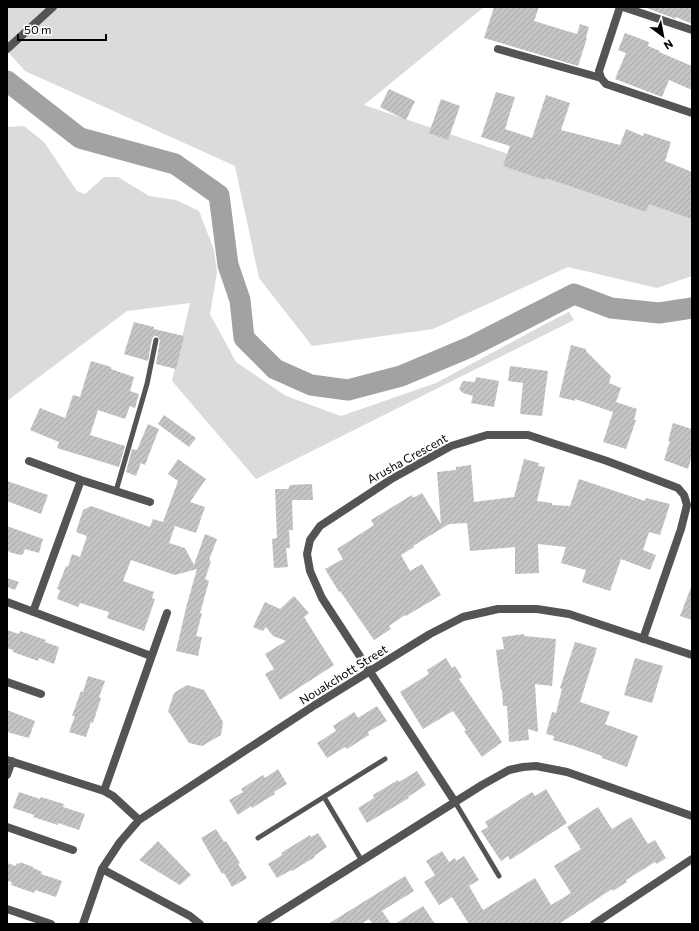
<svg xmlns="http://www.w3.org/2000/svg" width="699" height="931" font-family="Commissioner,sans-serif">
  <defs>
    <pattern id="building-hatch" width="6" height="6" patternUnits="userSpaceOnUse"><rect width="6" height="6" fill="#c4c4c4"/><path d="M-1 1l2-2M0 6l6-6M5 7l2-2" fill="none" stroke="#a7a7a7"/></pattern>
  </defs>
  <rect width="100%" height="100%" fill="#fff"/>
  <path fill="#dbdbdb" d="M 7,7 L 484,7 L 364,105 L 692,216 L 692,276 L 657,288 L 568,267 L 433,329 L 312,346 L 259,278 L 235,166 L 25,71 L 7,51 Z
    M 24,126 L 44,142 L 77,191 L 85,194 L 104,177 L 118,177 L 149,196 L 176,200 L 199,211 L 214,250 L 217,272 L 210,314 L 236,362 L 286,396 L 341,416 L 436,383 L 549,322 L 569,312 L 574,320 L 256,479 L 172,381 L 190,303 L 127,311 L 7,401 L 7,127 Z"/>
  <g fill="none" stroke-linecap="round" stroke-linejoin="round">
    <path stroke="#a2a2a2" stroke-width="21" d="M 7,81 L 80,138 L 175,164 L 219,195 L 228,265 L 240,300 L 244,338 L 275,369 L 311,385 L 348,390 L 401,376 L 470,347 L 574,294 L 611,308 L 659,313 L 692,308"/>
  </g>
  <path fill="url(#building-hatch)" d="M 494,7 L 539,7 L 534,21 L 577,34 L 580,24 L 589,27 L 586,37 L 587,38 L 578,66 L 484,38 Z
    M 644,7 L 692,7 L 692,24 L 676,17 L 676,19 Z
    M 625,33 L 649,42 L 648,46 L 660,51 L 659,52 L 692,66 L 692,90 L 669,80 L 662,97 L 615,79 L 626,53 L 618,50 Z
    M 389,89 L 415,101 L 406,120 L 380,107 Z
    M 496,92 L 515,97 L 505,129 L 532,138 L 546,95 L 570,103 L 561,130 L 620,145 L 626,129 L 643,136 L 644,133 L 671,142 L 665,161 L 692,172 L 692,219 L 649,204 L 646,212 L 546,178 L 545,180 L 503,166 L 510,146 L 481,137 Z
    M 441,99 L 460,106 L 448,140 L 429,133 Z
    M 134,322 L 154,327 L 154,329 L 184,336 L 176,369 L 156,364 L 160,340 L 157,336 L 154,336 L 152,339 L 148,361 L 124,354 Z
    M 571,345 L 586,349 L 586,351 L 611,376 L 609,383 L 621,388 L 616,402 L 637,409 L 634,420 L 636,420 L 626,449 L 603,442 L 613,412 L 575,399 L 575,401 L 559,397 Z
    M 91,361 L 111,367 L 111,369 L 134,377 L 130,391 L 139,394 L 135,408 L 130,406 L 125,419 L 98,410 L 90,435 L 125,446 L 119,467 L 57,448 L 59,442 L 30,430 L 40,408 L 65,418 L 73,395 L 80,397 Z
    M 510,366 L 548,371 L 542,416 L 520,414 L 523,383 L 508,381 Z
    M 476,377 L 499,381 L 494,407 L 471,403 L 473,396 L 463,393 L 459,389 L 463,381 L 475,382 Z
    M 164,415 L 196,438 L 189,447 L 158,424 Z
    M 673,423 L 692,429 L 692,456 L 688,469 L 664,460 L 670,441 L 668,441 Z
    M 148,424 L 159,429 L 145,465 L 141,463 L 136,476 L 126,472 L 132,449 L 137,450 Z
    M 178,459 L 206,479 L 190,502 L 205,507 L 196,533 L 175,526 L 169,543 L 185,548 L 194,565 L 205,534 L 217,539 L 209,560 L 211,561 L 205,579 L 209,581 L 200,613 L 202,613 L 196,636 L 202,637 L 198,656 L 176,651 L 187,604 L 197,569 L 175,575 L 131,560 L 123,581 L 154,592 L 152,598 L 155,599 L 144,631 L 107,618 L 109,612 L 80,603 L 78,607 L 57,599 L 60,590 L 57,589 L 66,566 L 68,567 L 72,554 L 80,557 L 87,536 L 76,532 L 83,510 L 91,506 L 150,527 L 153,519 L 163,522 L 178,481 L 168,474 Z
    M 524,459 L 539,463 L 538,466 L 545,467 L 537,501 L 552,503 L 552,505 L 570,506 L 579,479 L 645,501 L 646,498 L 670,504 L 660,535 L 649,532 L 643,550 L 656,555 L 650,570 L 621,559 L 610,591 L 582,582 L 586,570 L 561,563 L 566,547 L 538,544 L 539,573 L 515,574 L 515,547 L 470,551 L 467,523 L 449,524 L 413,546 L 414,547 L 401,555 L 410,571 L 422,564 L 441,595 L 406,616 L 405,615 L 389,626 L 391,629 L 374,640 L 340,591 L 339,592 L 325,569 L 343,559 L 337,549 L 374,525 L 371,520 L 412,495 L 413,498 L 422,493 L 441,524 L 437,472 L 456,470 L 456,467 L 471,465 L 474,502 L 514,497 Z
    M 7,481 L 48,495 L 41,514 L 7,501 Z
    M 312,484 L 313,500 L 292,500 L 293,530 L 289,530 L 290,548 L 286,548 L 288,567 L 274,568 L 272,539 L 277,538 L 275,489 L 288,489 L 290,485 Z
    M 7,526 L 43,539 L 39,553 L 25,549 L 23,554 L 20,555 L 9,552 L 7,547 Z
    M 7,578 L 19,582 L 15,590 L 7,587 Z
    M 691,587 L 692,587 L 692,620 L 680,616 Z
    M 294,596 L 309,613 L 304,617 L 334,665 L 280,700 L 265,674 L 274,669 L 265,654 L 286,641 L 273,636 L 266,627 L 263,631 L 253,627 L 265,602 L 280,609 Z
    M 7,630 L 19,634 L 20,631 L 46,640 L 45,642 L 59,647 L 54,664 L 39,658 L 38,661 L 13,652 L 13,650 L 7,648 Z
    M 524,634 L 524,636 L 556,639 L 552,686 L 535,684 L 538,732 L 528,729 L 529,740 L 509,742 L 507,706 L 503,706 L 502,690 L 501,690 L 496,650 L 504,649 L 502,637 Z
    M 575,642 L 597,648 L 580,702 L 610,712 L 605,724 L 638,736 L 627,767 L 602,758 L 602,756 L 574,746 L 553,740 L 554,736 L 546,734 L 552,712 L 556,713 L 562,689 L 560,688 Z
    M 446,658 L 452,668 L 455,666 L 462,677 L 459,679 L 502,742 L 482,757 L 464,731 L 466,730 L 453,711 L 423,729 L 400,692 L 429,674 L 427,670 Z
    M 635,658 L 663,666 L 652,703 L 624,695 Z
    M 88,676 L 105,681 L 99,697 L 101,698 L 93,723 L 91,722 L 86,737 L 69,732 L 75,716 L 72,716 L 81,691 L 83,692 Z
    M 187,685 L 204,690 L 223,722 L 221,735 L 202,746 L 189,743 L 168,711 L 174,693 Z
    M 377,706 L 387,721 L 368,732 L 369,735 L 347,749 L 345,747 L 327,758 L 317,743 L 336,731 L 333,726 L 354,712 L 358,718 Z
    M 7,710 L 35,721 L 29,738 L 7,732 Z
    M 278,769 L 287,784 L 274,792 L 275,794 L 252,808 L 251,806 L 238,815 L 229,800 L 243,792 L 241,789 L 263,775 L 265,778 Z
    M 417,771 L 426,785 L 408,797 L 409,798 L 367,823 L 358,808 L 374,798 L 373,795 L 398,780 L 399,782 Z
    M 546,789 L 567,823 L 510,860 L 508,856 L 501,861 L 481,831 L 488,827 L 485,822 L 532,792 L 535,796 Z
    M 19,792 L 40,799 L 41,797 L 64,804 L 63,807 L 85,814 L 79,830 L 58,823 L 58,825 L 33,817 L 34,815 L 13,808 Z
    M 598,807 L 612,829 L 631,817 L 648,844 L 655,840 L 666,858 L 657,864 L 655,862 L 626,880 L 627,882 L 613,891 L 612,889 L 559,924 L 469,924 L 452,897 L 439,905 L 424,882 L 435,875 L 426,861 L 442,851 L 449,862 L 455,858 L 456,861 L 464,856 L 479,880 L 469,886 L 483,910 L 535,878 L 551,905 L 571,893 L 554,866 L 581,849 L 567,827 Z
    M 216,829 L 224,842 L 226,841 L 240,863 L 238,864 L 247,878 L 232,887 L 224,873 L 222,874 L 201,838 Z
    M 318,833 L 327,847 L 314,856 L 315,857 L 292,871 L 291,870 L 277,878 L 268,864 L 282,855 L 281,853 L 310,835 L 311,837 Z
    M 158,841 L 191,875 L 180,885 L 139,860 Z
    M 20,862 L 33,867 L 33,868 L 42,872 L 41,874 L 62,881 L 56,897 L 35,890 L 34,893 L 11,885 L 12,882 L 7,881 L 7,863 L 16,866 L 17,863 L 20,864 Z
    M 405,876 L 414,891 L 382,911 L 391,924 L 372,924 L 369,919 L 361,924 L 328,924 Z
    M 423,906 L 435,924 L 395,924 Z"/>
  <g fill="none" stroke-linecap="round" stroke-linejoin="round">
    <path stroke="#545454" stroke-width="5" d="M 116,491 L 147,384 L 156,340
      M 324,797 L 362,861
      M 455,802 L 499,876
      M 258,838 L 385,759"/>
    <path stroke="#545454" stroke-width="8" d="M 620,7 L 599,71 L 601,78 L 606,84 L 692,113
      M 623,7 L 692,30
      M 7,49 L 53,7
      M 498,49 L 601,78
      M 29,461 L 81,480 L 150,502
      M 7,602 L 151,656
      M 33,612 L 81,480
      M 7,682 L 41,694
      M 7,760 L 104,791 L 113,796 L 139,820
      M 7,775 L 12,761
      M 104,791 L 167,613
      M 455,802 L 322,598 L 310,571 L 307,554 L 310,540 L 320,526 L 393,478 L 451,446 L 487,435 L 528,435 L 607,461 L 678,488 L 684,495 L 687,505 L 681,529 L 643,639
      M 7,827 L 73,850
      M 102,869 L 190,916 L 200,924
      M 7,909 L 51,924
      M 83,924 L 102,869 L 120,842 L 139,820 L 315,705 L 430,634 L 463,617 L 498,609 L 537,609 L 569,614 L 692,655
      M 261,924 L 482,785 L 509,770 L 523,767 L 536,766 L 567,772 L 692,816
      M 594,924 L 692,859"/>
  </g>
  <g text-anchor="middle" dominant-baseline="central" stroke-width="4" stroke-linejoin="round" paint-order="stroke">
    <g font-size="12" fill="#000" stroke="#fff">
      <text transform="translate(407 458) rotate(-29)">Arusha Crescent</text>
      <text transform="translate(343 674) rotate(-32)">Nouakchott Street</text>
    </g>
  </g>
  <rect width="699" height="931" fill="none" stroke="#000000" stroke-width="16"/>
  <g transform="translate(663 36) rotate(148)" stroke="#ffffff" stroke-width="3" paint-order="stroke">
  <path d="M0-3L7 15L0 10L-7 15Z" fill="#000000"/>
  <text y="-6" font-size="11" font-weight="bold" text-anchor="middle" fill="#000000">N</text>
  </g>
  <path d="M18 34v6h88v-6" fill="none" stroke="#000000" stroke-width="2"/>
  <text x="24" y="34" font-size="12" fill="#000000" stroke="#ffffff" stroke-width="3" paint-order="stroke">50 m</text>
</svg>
